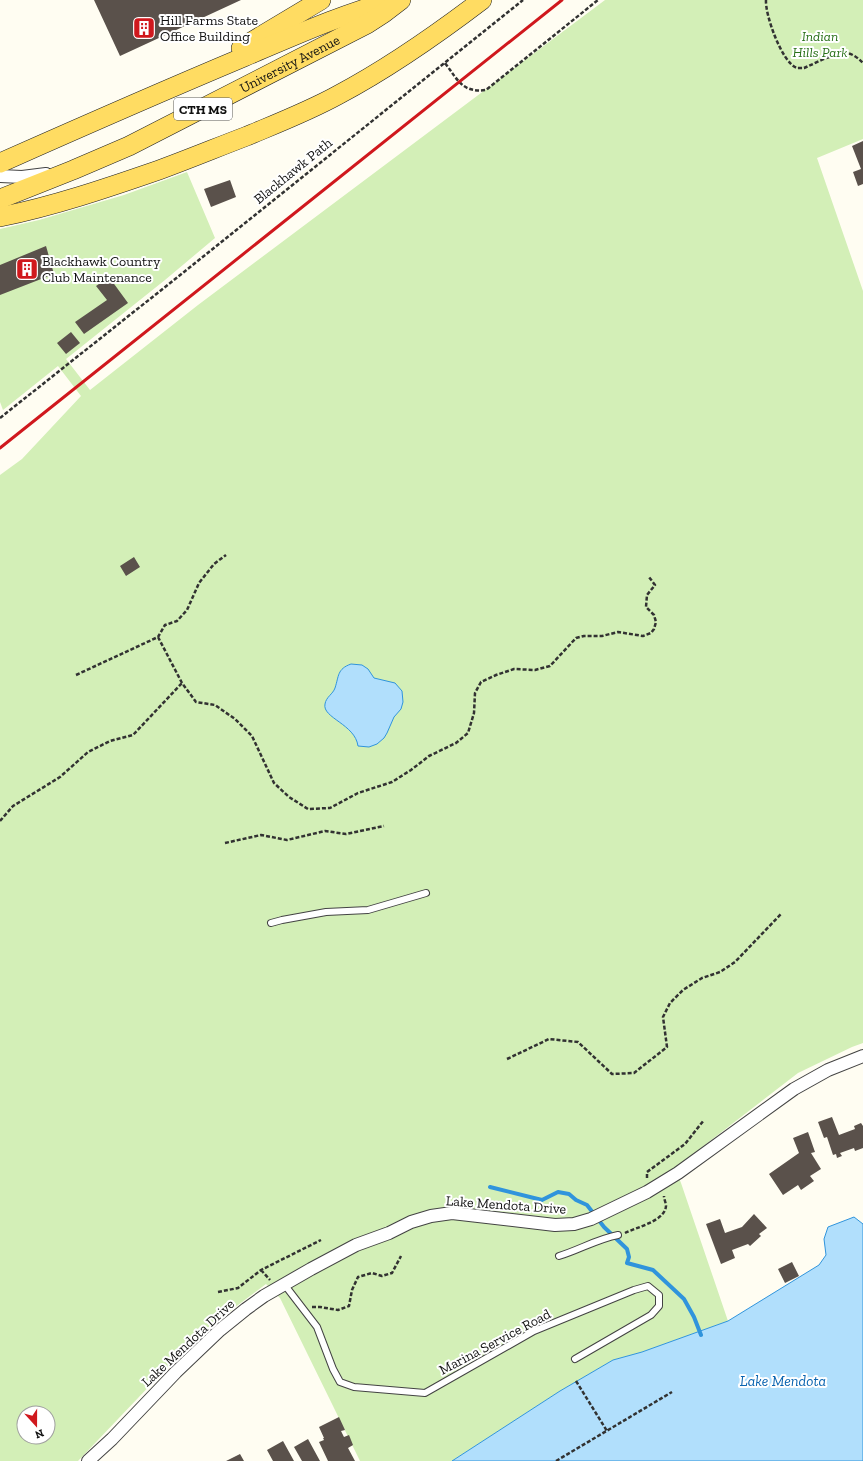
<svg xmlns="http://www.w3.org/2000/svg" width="863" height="1461" font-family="'Zilla Slab',serif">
  <rect width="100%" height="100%" fill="#fffdf2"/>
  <path fill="#d3efb7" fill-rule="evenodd" d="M 605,0 L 863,0 L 863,139 L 817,158 L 863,291 L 863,1043 L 852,1047 L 798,1073 L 675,1168 L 681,1183 L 728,1321 L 642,1352 L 613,1360 L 560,1391 L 452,1461 L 360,1461 L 280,1298 L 266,1284 L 198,1335 L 78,1461 L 0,1461 L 0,475 L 22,459 L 81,396 L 58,366 L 3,410 L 0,402 L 0,229 L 39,220 L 124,195 L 187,172 L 215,238 L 165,280 L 66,359 L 90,390 L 198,305 ZM 24,1413 L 48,1413 L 48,1437 L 24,1437 Z"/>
  <path fill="#b1dffc" stroke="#3094dc" d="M 351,664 L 362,665 L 368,669 L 374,678 L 395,683 L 402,691 L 403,702 L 401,709 L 394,717 L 387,733 L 384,738 L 377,744 L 369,747 L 358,746 C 355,724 322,718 325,704 C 326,697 333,694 335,688 C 339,676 337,669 351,664 Z
    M 854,1217 L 863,1224 L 863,1461 L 452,1461 L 560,1391 L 613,1360 L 642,1352 L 728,1321 L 819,1265 L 826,1255 L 824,1239 L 828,1227 Z"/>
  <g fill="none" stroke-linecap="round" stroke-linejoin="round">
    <path stroke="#3094dc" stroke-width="4" d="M 490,1187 L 542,1200 L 558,1192 L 569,1194 L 576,1200 L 587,1205 L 604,1227 L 627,1249 L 629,1257 L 627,1263 L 653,1270 L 684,1299 L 694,1317 L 701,1335"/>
  </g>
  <path fill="#5a514b" d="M 94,0 L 241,0 L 120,56 Z
    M 863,141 L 863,184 L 858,186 L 853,172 L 861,169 L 852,146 Z
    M 230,180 L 236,197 L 211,207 L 204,189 Z
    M 46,246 L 54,274 L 0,295 L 0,265 Z
    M 109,277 L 128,303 L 84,334 L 75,322 L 107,300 L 96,286 Z
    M 71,332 L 80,343 L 66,354 L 57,343 Z
    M 134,557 L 140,567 L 126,576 L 120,566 Z
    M 832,1117 L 839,1135 L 855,1129 L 854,1126 L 861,1123 L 863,1126 L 863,1148 L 855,1151 L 854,1148 L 840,1153 L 842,1156 L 837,1158 L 836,1154 L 833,1155 L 827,1137 L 824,1138 L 818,1122 Z
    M 808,1132 L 815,1152 L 811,1153 L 821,1169 L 810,1176 L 814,1181 L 801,1190 L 798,1185 L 783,1195 L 769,1174 L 799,1153 L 793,1138 Z
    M 754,1214 L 767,1228 L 759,1234 L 761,1236 L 750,1246 L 748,1244 L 732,1250 L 735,1258 L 721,1264 L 706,1224 L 720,1219 L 725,1233 L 742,1227 Z
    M 792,1262 L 799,1276 L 785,1283 L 778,1269 Z
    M 339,1417 L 345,1430 L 341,1431 L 344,1437 L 349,1435 L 353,1445 L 348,1448 L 355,1461 L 328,1461 L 319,1442 L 324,1440 L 323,1438 L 324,1438 L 319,1427 Z
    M 308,1439 L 320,1461 L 302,1461 L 294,1447 Z
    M 283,1441 L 294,1461 L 273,1461 L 267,1450 Z
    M 240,1454 L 244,1461 L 226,1461 Z"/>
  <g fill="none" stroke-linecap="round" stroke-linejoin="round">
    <g stroke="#434343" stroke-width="8">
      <path id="service" d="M 271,923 L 282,920 L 326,912 L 368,910 L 426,893
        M 559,1256 C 579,1250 597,1239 618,1235
        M 284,1284 L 317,1327 L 333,1369 L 340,1382 L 354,1387 L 425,1393 L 534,1331 L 634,1290 L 648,1286 L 659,1295 L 659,1306 L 651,1315 L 575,1359"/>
    </g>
    <g stroke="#434343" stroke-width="14">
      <path id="minor" d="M 0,176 L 22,177 L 46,174
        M 88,1461 L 112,1439 L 176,1372 L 220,1330 L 246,1309 L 264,1296 L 311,1269 L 356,1245 L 389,1233 L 411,1222 L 431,1216 L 452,1213 L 555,1225 L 574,1224 L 591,1219 L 647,1192 L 678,1173 L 794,1089 L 828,1070 L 863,1056"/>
    </g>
    <g stroke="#212121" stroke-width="20">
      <g id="primary">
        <path d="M 241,48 L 321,0"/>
        <path d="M 0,163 C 81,127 163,91 244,57 C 294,36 342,14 394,0"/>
        <path id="s1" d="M 0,199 L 73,170 L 129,146 L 367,24 L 384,13 L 401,0"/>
        <path d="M 0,217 C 54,206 107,188 159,170 C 189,159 218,147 247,136 C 278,123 309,111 338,95 C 389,68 436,35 482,0"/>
      </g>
    </g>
    <path stroke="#323232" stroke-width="2.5" stroke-dasharray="4 2" stroke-linecap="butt" d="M 766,0 C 765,15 782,63 797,68 C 799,68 802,68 804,68 C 816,63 830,55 843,53 C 851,52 858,58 863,63
      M 445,63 C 458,80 462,93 486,90 L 598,0
      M 0,418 L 184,272 L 523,0
      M 158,637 L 182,683 L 196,702 L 215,705 L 235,719 L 252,736 L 274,783 L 289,797 L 308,809 L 330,808 L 358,793 L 392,782 L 411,770 L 429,756 L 456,743 L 468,733 L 474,713 L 475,693 L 481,682 L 496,675 L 514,669 L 535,670 L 550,666 L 576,638 L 584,636 L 602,636 L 618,632 L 643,636 L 651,633 L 654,629 L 656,622 L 654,615 L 646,607 L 647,595 L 655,585 L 649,577
      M 76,675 L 158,637 L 165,625 L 177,621 L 187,610 L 199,583 L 214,564 L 226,555
      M 0,821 L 13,806 L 60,777 L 88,752 L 110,741 L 133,735 L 182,683
      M 225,843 L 261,835 L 287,840 L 325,831 L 346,834 L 384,826
      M 507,1059 L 549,1039 L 578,1042 L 612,1074 L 634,1073 L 667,1047 L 663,1017 L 670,1003 L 683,990 L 702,978 L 720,972 L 735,962 L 781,914
      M 647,1178 L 647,1172 L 685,1144 L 704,1120
      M 625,1233 C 637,1227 665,1221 666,1206 C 666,1203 664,1199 664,1196
      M 261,1270 L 270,1280
      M 218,1292 L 238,1288 L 261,1270 L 321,1240
      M 312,1307 L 320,1307 L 338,1310 L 349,1306 L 352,1290 L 358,1277 L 372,1273 L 382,1276 L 392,1273 L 401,1256
      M 576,1381 L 607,1431
      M 556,1461 L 672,1392"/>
    <use href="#service" stroke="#fff" stroke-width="6"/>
    <use href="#minor" stroke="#fff" stroke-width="12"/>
    <use href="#primary" stroke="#ffdc62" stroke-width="19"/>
    <path stroke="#d0181d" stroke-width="3" d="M 0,448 L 562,0"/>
  </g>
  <defs>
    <g id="building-square" transform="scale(1.15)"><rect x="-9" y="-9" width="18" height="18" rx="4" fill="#d0181d" stroke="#fff"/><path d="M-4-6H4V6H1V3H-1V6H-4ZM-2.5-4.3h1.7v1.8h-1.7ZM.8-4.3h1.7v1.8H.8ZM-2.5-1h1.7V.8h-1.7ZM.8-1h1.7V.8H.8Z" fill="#fff"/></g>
  </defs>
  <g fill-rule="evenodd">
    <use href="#building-square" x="144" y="28"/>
    <use href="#building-square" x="27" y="269"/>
  </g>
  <g text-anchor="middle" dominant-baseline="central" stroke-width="4" stroke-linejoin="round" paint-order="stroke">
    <rect fill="#fff" stroke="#585858" stroke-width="1" x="174" y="98" width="58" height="22" rx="3"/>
    <g font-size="13" font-weight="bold" fill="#101010">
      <text x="203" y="109">CTH MS</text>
    </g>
    <g font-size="14" fill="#101010" stroke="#fff" text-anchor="start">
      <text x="160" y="20">Hill Farms State<tspan x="160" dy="16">Office Building</tspan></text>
      <text x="42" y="261">Blackhawk Country<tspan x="42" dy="16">Club Maintenance</tspan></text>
    </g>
    <g font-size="14" font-style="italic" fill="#287018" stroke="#fff">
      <text x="820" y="36">Indian<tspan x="820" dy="16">Hills Park</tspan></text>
    </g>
    <g font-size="14" fill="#101010" stroke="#fff">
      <text stroke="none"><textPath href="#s1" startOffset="320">University Avenue</textPath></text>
      <text transform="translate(293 171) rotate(-39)">Blackhawk Path</text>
      <text transform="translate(506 1205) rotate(4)">Lake Mendota Drive</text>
      <text transform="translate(495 1342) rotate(-28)">Marina Service Road</text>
      <text transform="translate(188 1343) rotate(-43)">Lake Mendota Drive</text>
    </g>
    <g font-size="15" font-style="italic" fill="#0a64b0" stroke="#fff">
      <text x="783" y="1381">Lake Mendota</text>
    </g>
  </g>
  <g transform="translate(36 1425) rotate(159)"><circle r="19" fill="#ffffff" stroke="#9f9f9f"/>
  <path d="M0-3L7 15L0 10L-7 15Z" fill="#d0181d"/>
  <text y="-6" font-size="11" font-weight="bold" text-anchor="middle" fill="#101010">N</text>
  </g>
</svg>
